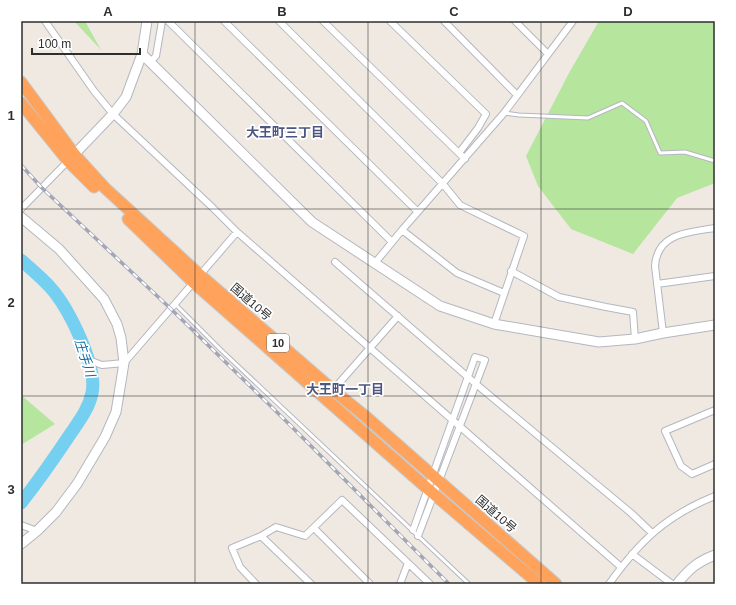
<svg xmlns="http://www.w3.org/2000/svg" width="736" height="605" font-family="Arial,'Noto Sans JP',sans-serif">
  <rect width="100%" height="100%" fill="#efe9e1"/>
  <path fill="#b6e59e" d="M 74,21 L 85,21 L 101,50 Z
    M 599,21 L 715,21 L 715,183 L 677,198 L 633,254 L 571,229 L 538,186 L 526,156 L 569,73 Z
    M 21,395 L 55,424 L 21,445 Z"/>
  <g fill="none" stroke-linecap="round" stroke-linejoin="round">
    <path stroke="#75cff0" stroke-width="13" d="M 21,260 C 31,269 41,277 50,287 C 68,307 98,366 92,393 C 89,408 80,420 71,433 C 55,457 39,480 21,503"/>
    <g stroke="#b4b7c1" stroke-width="5">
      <path id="lane" d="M 504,113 L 519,115 L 588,118 L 622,103 L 646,121 L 660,153 L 685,152 L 715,161
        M 175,304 L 221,350 L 469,584"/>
    </g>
    <g stroke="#b4b7c1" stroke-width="8">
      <path id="street" d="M 45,21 L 94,91 L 113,114 L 212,207 L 237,232 L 621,567
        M 168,21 L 392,242
        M 224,21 L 418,212
        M 279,21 L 443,184 L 460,205 L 524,236 L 494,324
        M 323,21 L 465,159
        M 390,21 L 486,114 L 478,128 L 459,153
        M 444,21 L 517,95
        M 515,21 L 548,54
        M 150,62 L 156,56 L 162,21
        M 21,209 L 68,161
        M 402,230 L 457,273 L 504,293
        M 335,262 L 476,384 L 631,513 L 652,533
        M 375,263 L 402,230 L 504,113 L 573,21
        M 511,271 L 559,297 L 606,307 L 633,312 L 635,339
        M 657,284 L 715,276
        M 663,333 L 655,266 C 657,233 689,232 715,228
        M 86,359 L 102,365 L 124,363 L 237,232
        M 333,390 L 398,316
        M 715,410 L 665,431 L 681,466 L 692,474 L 715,464
        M 21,525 L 37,531
        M 314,528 L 370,584
        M 413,530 L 475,357 L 485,360 L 418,536
        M 632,554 L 672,584
        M 256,584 L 240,567 L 232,548 L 261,536
        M 311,584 L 261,536 L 276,527 L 305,536 L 342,500 L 430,584
        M 400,584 L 408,563
        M 609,584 C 639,542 665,516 715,496"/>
    </g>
    <g stroke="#b4b7c1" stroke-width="11">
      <path id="secondary" d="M 142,54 L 312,222 L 440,306 L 494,324 L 599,342 L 635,339 L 663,333 L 715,325
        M 70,159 L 113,114 L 126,97 L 142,54 L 147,21
        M 21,217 L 59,249 L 104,299 L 117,324 L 121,338 L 124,363 L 116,412 L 105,437 L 77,484 L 56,512 L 37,531 L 21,544
        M 677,584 C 689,569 697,562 715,555"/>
    </g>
    <g stroke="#c9c9c9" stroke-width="13">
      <path id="highway" d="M 21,82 L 75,155 L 105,188 L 200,275 L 333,390 L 365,416 L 556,584
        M 21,103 L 68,161 L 94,187
        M 128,219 L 193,282 L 428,489 L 539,584"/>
    </g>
    <use href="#lane" stroke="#fff" stroke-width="3"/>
    <use href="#street" stroke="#fff" stroke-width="6"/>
    <use href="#secondary" stroke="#fff" stroke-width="9"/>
    <use href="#highway" stroke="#ffa35c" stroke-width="11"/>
    <g stroke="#a3a6b8" stroke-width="3.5">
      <path id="rail" d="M 21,165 L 42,188 L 171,309 L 287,422 L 449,584"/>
    </g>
    <use href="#rail" stroke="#fff" stroke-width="2" stroke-dasharray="6" stroke-linecap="butt"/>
  </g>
  <path fill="none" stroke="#2e2e2e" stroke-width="1" stroke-opacity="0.55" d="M 195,21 L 195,584M 368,21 L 368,584M 541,21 L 541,584M 21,209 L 715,209M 21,396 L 715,396"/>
  <g text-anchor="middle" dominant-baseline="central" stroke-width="3.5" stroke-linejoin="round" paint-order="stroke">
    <rect fill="#fff" stroke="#6d6d6d" stroke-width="1" x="267" y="334" width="22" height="18" rx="3"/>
    <g font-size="11" font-weight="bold" fill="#2e2e2e">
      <text x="278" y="343">10</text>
    </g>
    <g font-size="12" fill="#2e2e2e" stroke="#fff">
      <text transform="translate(251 302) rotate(41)">国道10号</text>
      <text transform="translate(496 514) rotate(41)">国道10号</text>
    </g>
    <g font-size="13" font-weight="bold" fill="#4d5680" stroke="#fff">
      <text x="285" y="132">大王町三丁目</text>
      <text x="345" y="389">大王町一丁目</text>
    </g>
    <g font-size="13" font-style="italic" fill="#0d6fa3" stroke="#fff">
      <text transform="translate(85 358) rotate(72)">庄手川</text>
    </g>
  </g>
  <rect width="736" height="605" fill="none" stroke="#ffffff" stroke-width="44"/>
  <path d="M32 48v6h108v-6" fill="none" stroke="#2e2e2e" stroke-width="2"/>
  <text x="38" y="48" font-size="12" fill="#2e2e2e" stroke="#ffffff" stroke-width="3" paint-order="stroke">100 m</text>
  <rect x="22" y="22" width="692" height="561" fill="none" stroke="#2e2e2e" stroke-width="1.5"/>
  <g font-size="13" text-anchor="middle" font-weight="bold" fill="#2e2e2e">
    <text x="108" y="16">A</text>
    <text x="282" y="16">B</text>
    <text x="454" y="16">C</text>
    <text x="628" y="16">D</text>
    <text x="11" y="120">1</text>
    <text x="11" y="307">2</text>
    <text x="11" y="494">3</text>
  </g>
</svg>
